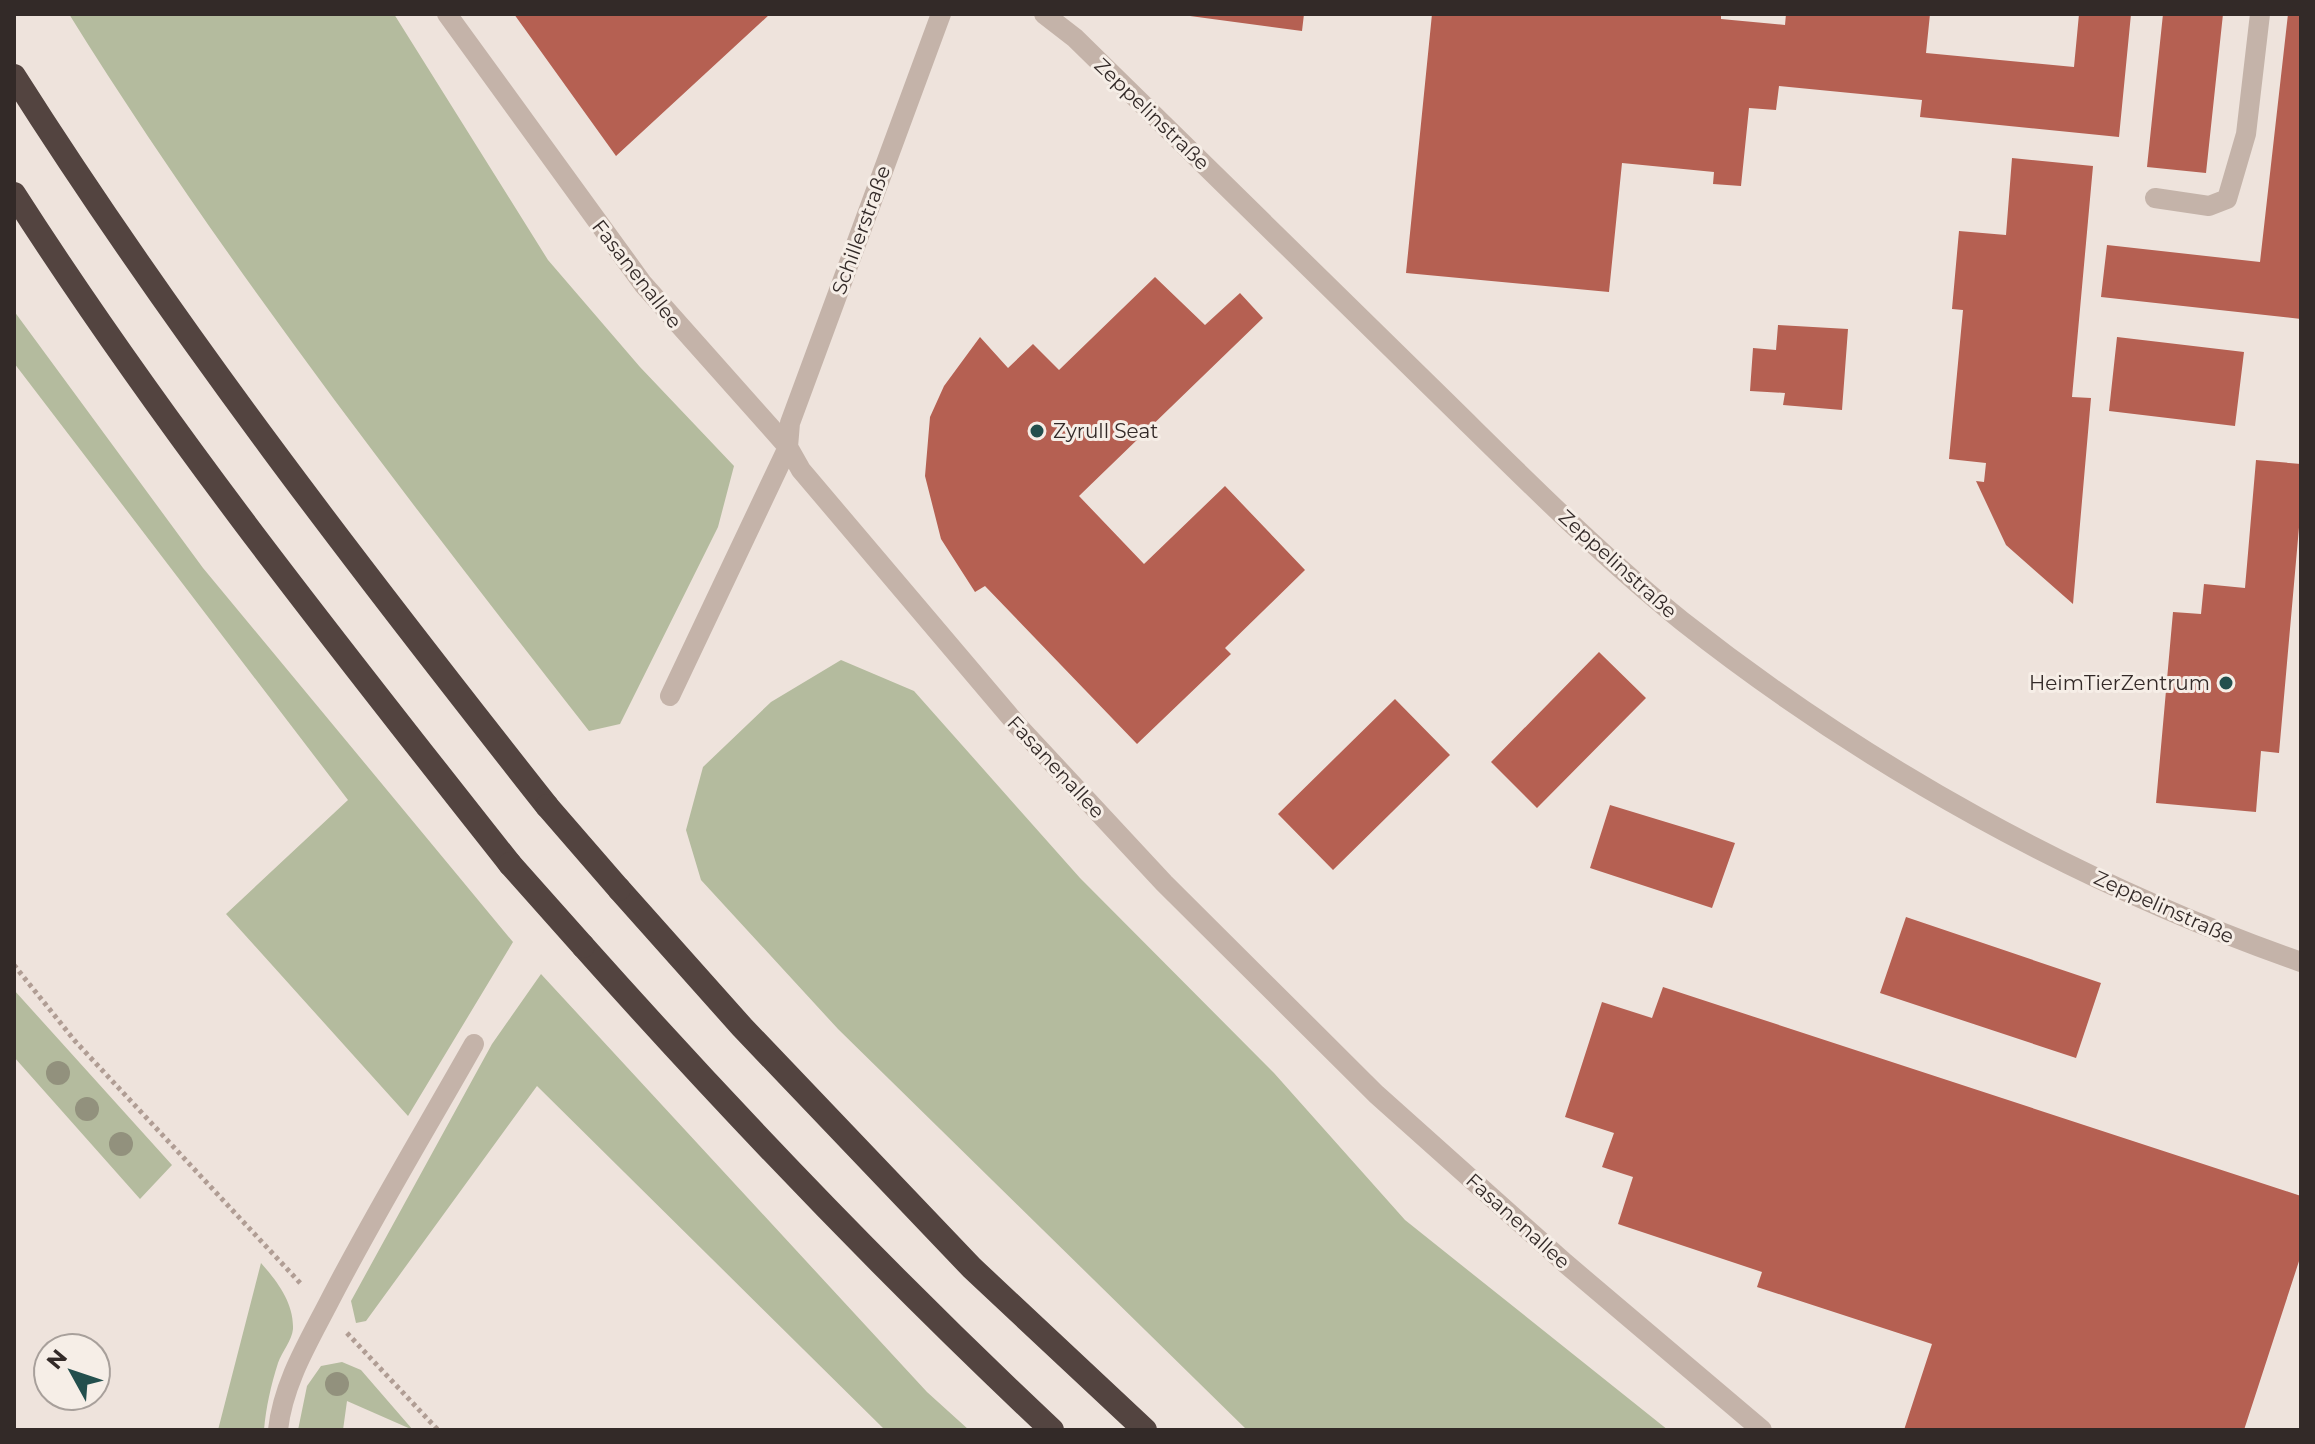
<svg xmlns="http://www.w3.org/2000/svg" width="2315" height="1444" font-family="Montserrat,sans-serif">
  <rect width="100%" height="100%" fill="#eee3dc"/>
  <path fill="#b4bb9e" d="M 69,14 L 394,14 L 548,260 L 640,367 L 734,466 L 718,527 L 620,724 L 589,731 C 408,500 224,263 69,14 Z
    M 14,311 L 203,568 L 513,942 L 408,1116 L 226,914 L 348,800 L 14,363 Z
    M 841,660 L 914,691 L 1080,878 L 1274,1073 L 1405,1220 L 1668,1430 L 1247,1430 L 838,1029 L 701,880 L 686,830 L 703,767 L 771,702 Z
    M 541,974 L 927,1392 L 969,1430 L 885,1430 L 537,1086 L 366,1321 L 356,1323 L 351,1301 L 492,1044 Z
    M 14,990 L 172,1165 L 140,1199 L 14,1057 Z
    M 261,1263 C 277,1281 294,1303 293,1329 C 292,1340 282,1352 278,1363 C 271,1385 266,1407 264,1430 L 218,1430 Z
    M 342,1362 L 361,1370 L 413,1430 L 347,1401 L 343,1430 L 298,1430 L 307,1386 L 321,1366 Z"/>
  <path fill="#b56052" d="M 514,14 L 770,14 L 616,156 Z
    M 1175,14 L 1304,14 L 1302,31 Z
    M 1432,14 L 1721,14 L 1721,19 L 1785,25 L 1786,14 L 1930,14 L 1926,53 L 2074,67 L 2079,14 L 2131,14 L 2119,137 L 1920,117 L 1922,100 L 1779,86 L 1776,110 L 1749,108 L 1741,186 L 1713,184 L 1714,172 L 1622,163 L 1609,292 L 1406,273 Z
    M 2163,14 L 2223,14 L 2206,173 L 2147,167 Z
    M 2288,14 L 2301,14 L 2301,319 L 2101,297 L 2107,245 L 2260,262 Z
    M 2012,158 L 2093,166 L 2072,397 L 2091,398 L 2073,604 L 2006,545 L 1976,481 L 1984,482 L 1986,463 L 1949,459 L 1963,310 L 1952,309 L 1959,231 L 2006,235 Z
    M 1155,277 L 1205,325 L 1240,293 L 1263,318 L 1079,496 L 1144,564 L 1225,486 L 1305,570 L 1225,648 L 1231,654 L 1137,744 L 985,586 L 975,592 L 941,539 L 925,476 L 930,417 L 944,386 L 980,337 L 1008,368 L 1033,344 L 1059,370 Z
    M 1778,325 L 1848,329 L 1842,410 L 1783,405 L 1785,393 L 1750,391 L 1753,348 L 1776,350 Z
    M 2117,337 L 2244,352 L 2235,426 L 2109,411 Z
    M 2256,460 L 2301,464 L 2301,505 L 2279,753 L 2261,751 L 2256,812 L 2156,803 L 2173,612 L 2201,614 L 2204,584 L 2245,588 Z
    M 1599,652 L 1646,698 L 1537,808 L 1491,762 Z
    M 1395,699 L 1450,755 L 1333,870 L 1278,814 Z
    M 1610,805 L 1735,843 L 1712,908 L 1590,868 Z
    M 1906,917 L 2101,983 L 2076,1058 L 1880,993 Z
    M 1663,987 L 2301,1196 L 2301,1255 L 2244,1430 L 1904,1430 L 1932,1344 L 1757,1287 L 1762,1272 L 1618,1224 L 1633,1177 L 1602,1167 L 1614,1133 L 1565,1117 L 1602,1002 L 1652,1018 Z"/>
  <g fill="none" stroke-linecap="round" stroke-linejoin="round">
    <path stroke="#b09d94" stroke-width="5" stroke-dasharray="4 4" stroke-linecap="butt" d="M 14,965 L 75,1041 L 302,1285
      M 347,1333 L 438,1430"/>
    <path stroke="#c4b3a9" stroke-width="20" d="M 447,14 L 643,284 L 788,447 L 801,470 L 1018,726 L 1164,883 L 1376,1094 L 1565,1263 L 1762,1430
      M 1044,14 L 1075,38 C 1193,154 1312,270 1431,387 C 1513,467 1593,549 1682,621 C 1867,767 2079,884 2301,962
      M 2155,198 L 2209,206 L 2227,199 L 2246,134 L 2260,14
      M 670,696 L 788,447 L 790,423 L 941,14
      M 278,1430 C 283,1383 309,1341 330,1300 C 375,1213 426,1129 474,1044"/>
    <path stroke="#534440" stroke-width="24" d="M 14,76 C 176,331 360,569 547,806
      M 14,194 C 164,428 338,646 510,864
      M 619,889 L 742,1027 L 972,1268 L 1145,1430
      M 583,946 C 733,1114 888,1276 1052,1430"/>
    <path stroke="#534440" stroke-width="24" d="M 547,806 L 619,889
      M 510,864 L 583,946"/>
  </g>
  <g fill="#92917d">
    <circle cx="58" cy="1073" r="12"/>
    <circle cx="87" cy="1109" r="12"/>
    <circle cx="121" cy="1144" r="12"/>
    <circle cx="337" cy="1384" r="12"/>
  </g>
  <g fill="#234f4d" stroke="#f6eee7" stroke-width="3">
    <circle cx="1037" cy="431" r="8"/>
    <circle cx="2226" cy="683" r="8"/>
  </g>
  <g text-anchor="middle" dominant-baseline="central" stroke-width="6" stroke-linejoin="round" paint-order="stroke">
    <g font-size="20" fill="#332a28" stroke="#f6eee7">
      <text transform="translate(1152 114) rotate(44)">Zeppelinstraße</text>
      <text transform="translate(861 230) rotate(-70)">Schillerstraße</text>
      <text transform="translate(637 274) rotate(52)">Fasanenallee</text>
      <text transform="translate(1618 564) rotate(42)">Zeppelinstraße</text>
      <text transform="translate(1056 767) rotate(47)">Fasanenallee</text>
      <text transform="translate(2164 907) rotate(24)">Zeppelinstraße</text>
      <text transform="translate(1518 1221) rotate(42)">Fasanenallee</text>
    </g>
    <g font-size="20" fill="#332a28" stroke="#f6eee7" text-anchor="start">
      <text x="1053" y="431">Zyrull Seat</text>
      <text x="2210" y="683" text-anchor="end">HeimTierZentrum</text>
    </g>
  </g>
  <rect width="2315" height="1444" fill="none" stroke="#332a28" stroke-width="32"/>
  <g transform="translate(72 1372) rotate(310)"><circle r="38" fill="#f6eee7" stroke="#a8a09b" stroke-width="2"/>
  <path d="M0-6L14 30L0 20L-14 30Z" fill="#234f4d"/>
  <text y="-12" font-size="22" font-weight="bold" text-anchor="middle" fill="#332a28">N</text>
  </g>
</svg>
